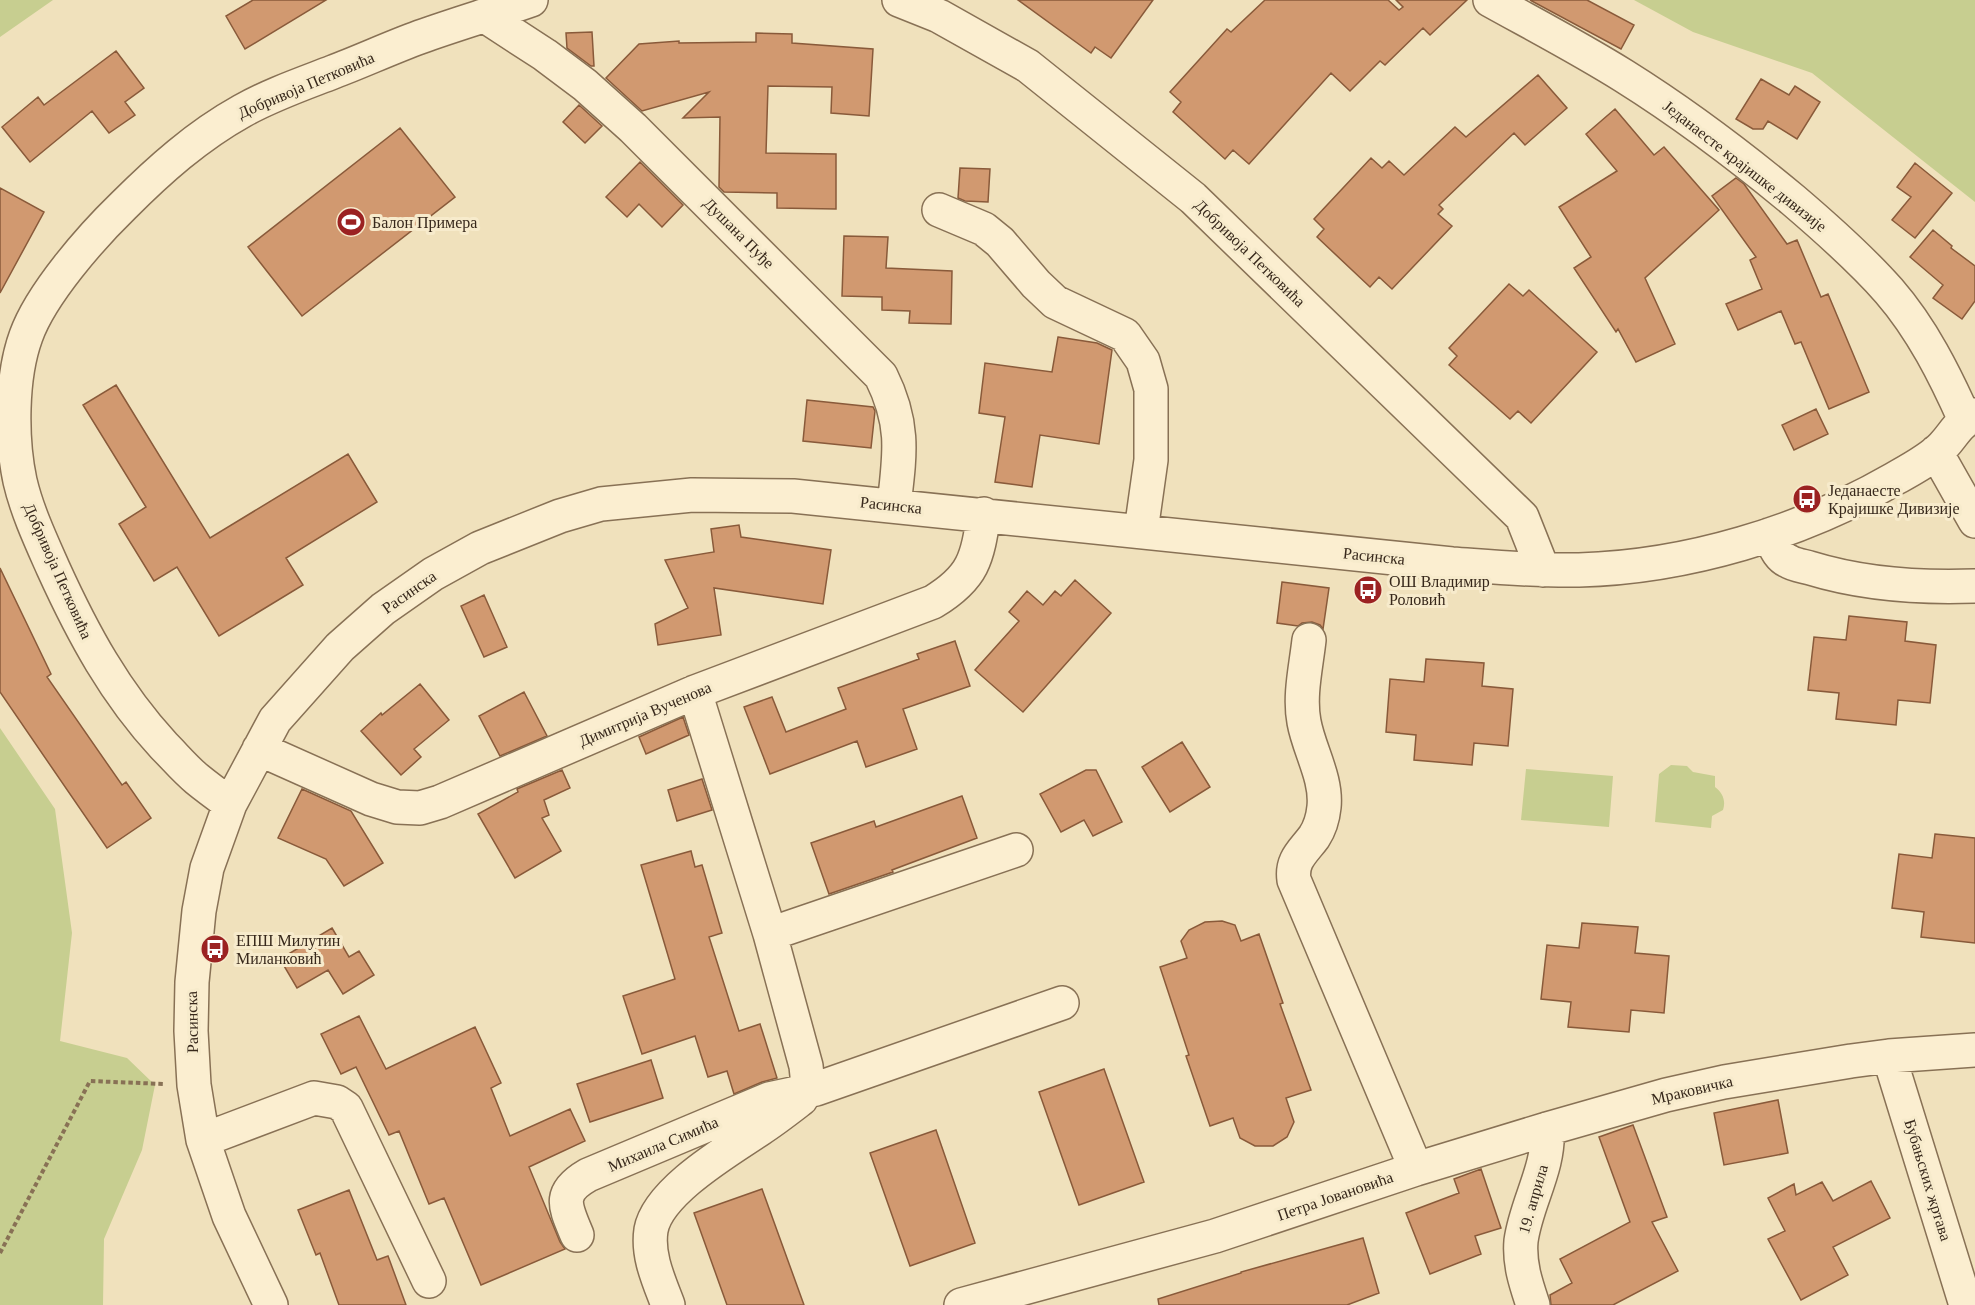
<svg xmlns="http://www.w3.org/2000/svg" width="1975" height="1305" font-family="'Times New Roman',serif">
  <rect width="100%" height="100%" fill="#f0e1bc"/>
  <path fill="#c7ce90" d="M 0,0 L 53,0 L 0,37 Z
    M 1634,0 L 1975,0 L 1975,202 L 1812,73 L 1693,32 Z
    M 0,728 L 55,809 L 72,933 L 60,1041 L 127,1058 L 155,1085 L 142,1150 L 104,1239 L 103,1305 L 0,1305 Z
    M 1671,765 L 1687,766 L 1693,772 L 1715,776 L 1715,787 C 1723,793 1726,801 1723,810 L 1712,816 L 1711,828 L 1655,822 L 1659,774 Z
    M 1526,769 L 1613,776 L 1609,827 L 1521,820 Z"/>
  <path fill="#d19970" stroke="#895a3a" stroke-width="1.5" d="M 253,0 L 326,0 L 245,49 L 226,16 Z
    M 1018,0 L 1153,0 L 1111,58 L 1095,47 L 1091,53 Z
    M 1265,0 L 1388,0 L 1399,10 L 1403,7 L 1396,0 L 1467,0 L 1430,35 L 1423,28 L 1385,65 L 1380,61 L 1350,91 L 1331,73 L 1249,164 L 1233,150 L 1225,159 L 1173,112 L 1181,102 L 1170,92 L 1227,29 L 1231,32 Z
    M 1530,0 L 1587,0 L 1634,25 L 1621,49 Z
    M 592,32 L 594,66 L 591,66 L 567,48 L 566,33 Z
    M 756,33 L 792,34 L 792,43 L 873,49 L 869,116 L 831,113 L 832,87 L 768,86 L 766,153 L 836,154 L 836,209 L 777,208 L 777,193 L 724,192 L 719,187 L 720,117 L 683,118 L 709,92 L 642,111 L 606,78 L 639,44 L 679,41 L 679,43 L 756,42 Z
    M 116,51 L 144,88 L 125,102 L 135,115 L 109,133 L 92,111 L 30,162 L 2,127 L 38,97 L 44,105 Z
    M 1538,75 L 1567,108 L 1525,145 L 1514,133 L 1439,205 L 1443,209 L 1438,214 L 1452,226 L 1392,289 L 1379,277 L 1370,287 L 1317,237 L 1324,229 L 1314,219 L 1371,158 L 1382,168 L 1389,161 L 1404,175 L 1455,127 L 1466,137 Z
    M 1761,79 L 1789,95 L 1795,86 L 1820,102 L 1797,139 L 1768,121 L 1763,129 L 1753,129 L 1736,119 Z
    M 579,105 L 602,126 L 585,143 L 563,122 Z
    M 1615,109 L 1654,155 L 1664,147 L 1719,210 L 1645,278 L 1675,344 L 1636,362 L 1618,329 L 1616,332 L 1574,268 L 1591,257 L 1559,207 L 1617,171 L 1586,134 Z
    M 400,128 L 455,197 L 302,316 L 248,247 Z
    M 640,162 L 683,205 L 662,227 L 639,204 L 627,217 L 606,197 Z
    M 1915,163 L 1952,193 L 1915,238 L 1892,220 L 1911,197 L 1897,187 Z
    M 960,168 L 990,169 L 988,202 L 965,201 L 958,198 Z
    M 1736,178 L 1744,184 L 1787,244 L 1797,240 L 1821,297 L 1828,294 L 1869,392 L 1829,409 L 1801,342 L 1795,344 L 1781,311 L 1738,330 L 1726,304 L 1762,289 L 1750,260 L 1756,257 L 1712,196 Z
    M 0,188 L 44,212 L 0,293 Z
    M 1933,230 L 1952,246 L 1951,248 L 1975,266 L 1975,301 L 1962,319 L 1933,298 L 1943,285 L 1910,257 Z
    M 844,236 L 888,237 L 886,268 L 952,271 L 951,324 L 909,323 L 910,311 L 882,310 L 882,297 L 842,296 Z
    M 1509,284 L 1523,296 L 1529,290 L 1597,352 L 1531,423 L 1518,411 L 1510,419 L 1449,365 L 1457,356 L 1449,348 Z
    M 1058,337 L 1097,343 L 1112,350 L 1099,444 L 1040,435 L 1032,487 L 995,482 L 1005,417 L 979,413 L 985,363 L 1052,372 Z
    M 116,385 L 210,538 L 348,454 L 377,502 L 286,558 L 303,585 L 219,636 L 177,567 L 154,581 L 119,524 L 146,507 L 83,405 Z
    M 807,400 L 873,407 L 875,411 L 871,448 L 803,441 Z
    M 1816,409 L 1828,434 L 1794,450 L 1782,425 Z
    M 739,525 L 741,537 L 831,550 L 823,604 L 714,588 L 721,635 L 658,645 L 655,624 L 688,608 L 665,560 L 714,552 L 711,529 Z
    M 0,568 L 51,674 L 47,677 L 122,785 L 126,782 L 151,818 L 107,848 L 0,692 Z
    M 1075,580 L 1111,613 L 1023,712 L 975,670 L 1019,621 L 1009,612 L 1027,591 L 1043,605 L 1055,591 L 1061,596 Z
    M 1282,582 L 1329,588 L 1323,629 L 1320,625 L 1312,622 L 1302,623 L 1298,626 L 1277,623 Z
    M 484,595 L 507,647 L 484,657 L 461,606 Z
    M 1849,616 L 1907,622 L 1905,641 L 1936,645 L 1930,703 L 1898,700 L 1896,725 L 1836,719 L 1839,693 L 1808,690 L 1814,637 L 1846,640 Z
    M 955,641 L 970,686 L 903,709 L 917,749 L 866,767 L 857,741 L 770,774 L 744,707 L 772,697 L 786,732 L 846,709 L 838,688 L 919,659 L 917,654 Z
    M 1426,659 L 1484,663 L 1482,686 L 1513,689 L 1508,746 L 1474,743 L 1472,765 L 1414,760 L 1416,735 L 1386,732 L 1390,679 L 1424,682 Z
    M 420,684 L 449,720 L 414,749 L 421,757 L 401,775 L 361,731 L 381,713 L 382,715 Z
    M 524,692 L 547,736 L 500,756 L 479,716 Z
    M 683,717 L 689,735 L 646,754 L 639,737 Z
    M 1182,742 L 1210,787 L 1170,812 L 1142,767 Z
    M 562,770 L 570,788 L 544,800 L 549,815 L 542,818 L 561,851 L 515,878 L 478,814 L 518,792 L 517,789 Z
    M 1086,770 L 1096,770 L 1122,822 L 1093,836 L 1084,820 L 1061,832 L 1040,794 Z
    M 702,779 L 712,810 L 677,821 L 668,790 Z
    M 302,789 L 351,811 L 383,863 L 344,886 L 326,859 L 278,838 Z
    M 962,796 L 977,838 L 892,870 L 893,872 L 829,894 L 811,843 L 874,821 L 876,827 Z
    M 1935,834 L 1975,838 L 1975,943 L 1921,937 L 1924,912 L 1892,908 L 1899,854 L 1932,858 Z
    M 691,851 L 695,867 L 702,865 L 722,933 L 709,937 L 739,1031 L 760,1024 L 777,1078 L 762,1082 L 734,1094 L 727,1071 L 708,1077 L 695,1036 L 642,1054 L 623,996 L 675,979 L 641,865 Z
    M 1222,921 L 1235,925 L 1241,941 L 1259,934 L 1283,1003 L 1280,1004 L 1311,1090 L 1286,1098 L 1294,1122 L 1287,1137 L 1273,1146 L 1255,1146 L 1240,1138 L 1233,1118 L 1210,1126 L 1186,1056 L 1189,1055 L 1160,967 L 1187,958 L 1181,941 L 1189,930 L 1205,922 Z
    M 1582,923 L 1638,927 L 1635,953 L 1669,956 L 1664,1013 L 1631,1010 L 1629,1032 L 1568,1027 L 1571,1002 L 1541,999 L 1547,945 L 1579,948 Z
    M 332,928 L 349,957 L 359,951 L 374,975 L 343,994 L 328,970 L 297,988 L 280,959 Z
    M 359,1016 L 386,1069 L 475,1027 L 501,1083 L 491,1088 L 510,1136 L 570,1109 L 585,1141 L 529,1167 L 560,1242 L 565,1249 L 481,1285 L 444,1198 L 429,1204 L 399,1131 L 389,1135 L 356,1067 L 341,1074 L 321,1034 Z
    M 651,1060 L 663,1098 L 590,1122 L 577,1084 Z
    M 1104,1069 L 1144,1182 L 1079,1205 L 1039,1092 Z
    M 1778,1100 L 1788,1153 L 1724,1165 L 1714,1113 Z
    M 1633,1125 L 1667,1217 L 1652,1222 L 1678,1271 L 1613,1305 L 1551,1305 L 1550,1295 L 1572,1283 L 1560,1259 L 1630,1222 L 1599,1137 Z
    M 936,1130 L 975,1243 L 910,1266 L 870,1153 Z
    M 1481,1169 L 1501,1228 L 1475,1236 L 1481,1254 L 1430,1274 L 1406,1213 L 1459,1193 L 1454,1179 Z
    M 1871,1181 L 1890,1218 L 1833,1247 L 1848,1275 L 1801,1300 L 1768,1239 L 1785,1231 L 1768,1198 L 1794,1184 L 1796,1195 L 1822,1182 L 1833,1201 Z
    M 762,1189 L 804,1305 L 727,1305 L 694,1213 Z
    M 349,1190 L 377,1260 L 388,1256 L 406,1305 L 339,1305 L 320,1253 L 316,1255 L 298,1210 Z
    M 1363,1238 L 1379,1293 L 1347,1305 L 1159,1305 L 1158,1299 L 1241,1273 L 1241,1272 Z"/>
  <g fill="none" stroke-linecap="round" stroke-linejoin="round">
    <g stroke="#887155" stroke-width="36">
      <path id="minor" d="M 899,0 L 939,16 L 1028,66 L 1193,198 L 1522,517 L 1543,570
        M 1490,0 C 1535,25 1581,49 1624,76 C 1683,113 1740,156 1793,200 C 1827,229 1860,258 1889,291 C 1922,329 1945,375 1965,420
        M 485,16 L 545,55 L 585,85 L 633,128 L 881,376 C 905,424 900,454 894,505
        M 939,210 L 984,229 L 1000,242 L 1036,284 L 1055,302 L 1125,335 L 1143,361 L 1151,389 L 1151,460 L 1141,531
        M 1936,452 L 1975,521
        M 1769,535 C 1774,544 1778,557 1788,561 C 1794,565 1803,566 1810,568 C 1862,584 1921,588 1975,586
        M 1309,640 C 1306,667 1299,696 1304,722 C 1309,750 1327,778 1324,807 C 1323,817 1320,828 1314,837 C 1303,852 1291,860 1294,880 L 1416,1169
        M 259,749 L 371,799 L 397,807 L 420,808 L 440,802 L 695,692 L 933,602 C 974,577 977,559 984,514
        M 230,804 C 219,796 208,788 197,779 C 185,769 175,757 164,746 C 115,693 83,634 53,568 C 41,541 27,511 20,481 C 11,439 11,377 26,336 C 41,294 91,237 123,206 C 159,170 197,136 242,111 C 270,95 302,84 333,72 C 362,61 390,48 420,37 C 456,24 494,13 531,0
        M 770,934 L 1016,850
        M 1889,1056 L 1966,1305
        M 203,1140 L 314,1098 L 337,1102 L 346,1108 L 429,1281
        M 577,1235 C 565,1206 557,1193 588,1175 L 769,1099 L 816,1089 L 1062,1003
        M 271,1305 L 229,1216 L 203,1140 L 194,1085 L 191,1031 L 192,982 L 199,911 L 207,868 L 230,804 L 275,720 L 340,647 L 383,609 L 433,574 L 480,548 L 560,516 L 601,504 L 692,495 L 793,496 L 1452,564 C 1494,567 1536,571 1579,570 C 1687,567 1800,533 1894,479 C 1910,470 1931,459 1943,446 C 1956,432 1956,425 1975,415
        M 668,1305 C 659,1281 647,1256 651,1230 C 658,1191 729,1150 760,1129 C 774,1120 788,1109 801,1099 L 808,1085 L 806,1066 L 770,934 L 695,692
        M 961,1305 L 1215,1236 L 1416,1169 L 1547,1129 L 1666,1095 L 1724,1082 L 1851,1061 L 1889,1056 L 1975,1050
        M 1533,1305 C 1526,1284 1519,1264 1521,1241 C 1526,1203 1550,1168 1547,1129"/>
    </g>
    <path stroke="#887155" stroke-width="4" stroke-dasharray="4.5 3" stroke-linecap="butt" d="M 0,1253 L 90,1081 L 164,1084"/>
    <use href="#minor" stroke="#fbeed0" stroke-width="33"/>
  </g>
  <defs>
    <g id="stadium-disc" transform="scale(1.5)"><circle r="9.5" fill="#9b2222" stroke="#f7ebcc"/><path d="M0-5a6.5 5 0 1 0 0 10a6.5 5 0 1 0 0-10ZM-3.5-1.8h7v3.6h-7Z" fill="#fff"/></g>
    <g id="bus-disc" transform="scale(1.5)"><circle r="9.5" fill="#9b2222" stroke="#f7ebcc"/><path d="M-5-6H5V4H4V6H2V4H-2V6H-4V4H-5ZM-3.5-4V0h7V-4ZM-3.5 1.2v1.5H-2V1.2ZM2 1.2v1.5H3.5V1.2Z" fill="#fff"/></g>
  </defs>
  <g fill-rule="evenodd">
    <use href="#stadium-disc" x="351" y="222"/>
    <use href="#bus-disc" x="1807" y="499"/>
    <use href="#bus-disc" x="1368" y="590"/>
    <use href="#bus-disc" x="215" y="949"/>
  </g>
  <g text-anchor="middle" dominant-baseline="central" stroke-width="6" stroke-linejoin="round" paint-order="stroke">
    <g font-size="16" fill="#37281b" stroke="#f7ebcc">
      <text transform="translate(306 85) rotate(-23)">Добривоја Петковића</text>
      <text transform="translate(1745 166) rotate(38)">Једанаесте крајишке дивизије</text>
      <text transform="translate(739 233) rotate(45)">Душана Пуђе</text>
      <text transform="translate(1250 253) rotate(44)">Добривоја Петковића</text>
      <text transform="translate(891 505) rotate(6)">Расинска</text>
      <text transform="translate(1374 556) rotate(6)">Расинска</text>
      <text transform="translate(58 571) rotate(66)">Добривоја Петковића</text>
      <text transform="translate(409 592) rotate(-35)">Расинска</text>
      <text transform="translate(645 714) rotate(-23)">Димитрија Вученова</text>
      <text transform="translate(192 1022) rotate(-91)">Расинска</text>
      <text transform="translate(1692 1090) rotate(-13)">Мраковичка</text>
      <text transform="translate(663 1144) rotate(-23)">Михаила Симића</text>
      <text transform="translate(1928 1180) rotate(73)">Бубањских жртава</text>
      <text transform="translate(1335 1196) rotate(-19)">Петра Јовановића</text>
      <text transform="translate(1533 1199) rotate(-74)">19. априла</text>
    </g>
    <g font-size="16" fill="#37281b" stroke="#f7ebcc" text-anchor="start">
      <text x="372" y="222">Балон Примера</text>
      <text x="1828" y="490">Једанаесте<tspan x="1828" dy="18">Крајишке Дивизије</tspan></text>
      <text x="1389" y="581">ОШ Владимир<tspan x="1389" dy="18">Роловић</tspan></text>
      <text x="236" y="940">ЕПШ Милутин<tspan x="236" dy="18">Миланковић</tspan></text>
    </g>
  </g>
</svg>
